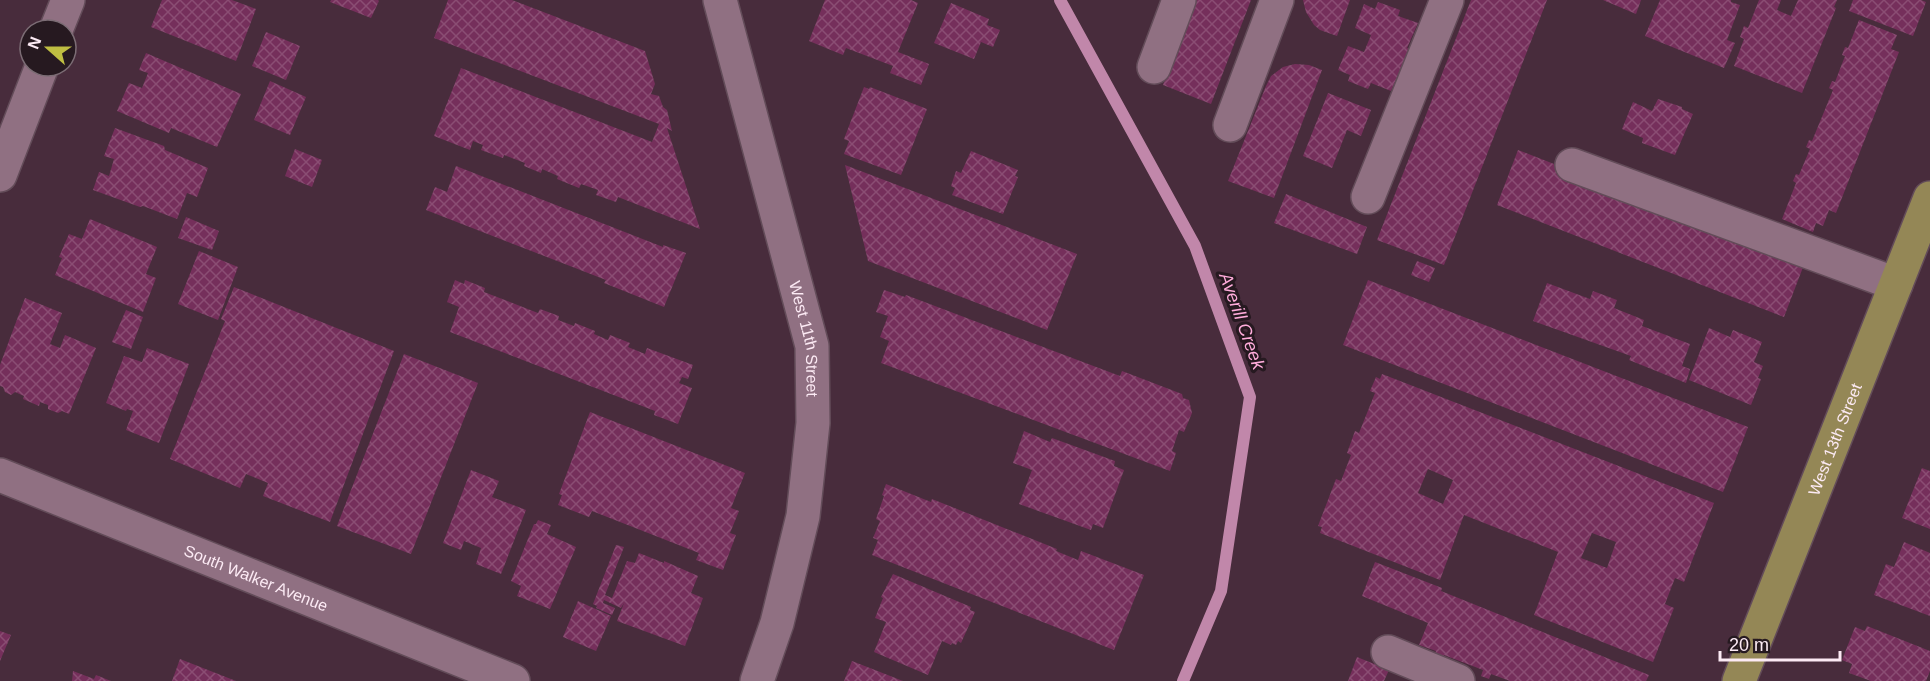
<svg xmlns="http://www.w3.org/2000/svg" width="1930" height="681" font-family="Helvetica,sans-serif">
  <defs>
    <pattern id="building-cross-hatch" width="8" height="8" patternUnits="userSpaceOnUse" patternTransform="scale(1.5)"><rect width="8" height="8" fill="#752f5b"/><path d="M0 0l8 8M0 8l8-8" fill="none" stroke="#8a4d73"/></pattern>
  </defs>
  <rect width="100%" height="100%" fill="#482c3c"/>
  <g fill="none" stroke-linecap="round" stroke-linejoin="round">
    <path stroke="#c187aa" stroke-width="12" d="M 1060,0 L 1195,246 L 1250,397 L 1221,591 L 1183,681"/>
  </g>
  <path fill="url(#building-cross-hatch)" fill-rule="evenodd" d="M 162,0 L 232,0 L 256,9 L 236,61 L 151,27 Z
    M 331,0 L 378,0 L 379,1 L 371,18 L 330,2 Z
    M 448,0 L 512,0 L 645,51 L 655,84 L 651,94 L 659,96 L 663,107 L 667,110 L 672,131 L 667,128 L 700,229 L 618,197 L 616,202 L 596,195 L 598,190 L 581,184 L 579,188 L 557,179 L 558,176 L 542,169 L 541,173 L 524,166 L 525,163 L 504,155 L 503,158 L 481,150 L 483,145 L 473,141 L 470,150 L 434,136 L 461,68 L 652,142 L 659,124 L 434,38 Z
    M 825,0 L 911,0 L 918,3 L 898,52 L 929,64 L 921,85 L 890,73 L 893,66 L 846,48 L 843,55 L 809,41 Z
    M 1196,0 L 1251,0 L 1211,104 L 1163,85 Z
    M 1303,0 L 1350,0 L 1337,36 L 1320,30 L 1314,25 L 1306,12 Z
    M 1471,0 L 1547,0 L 1444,265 L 1377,240 Z
    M 1603,0 L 1641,0 L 1636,14 Z
    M 1660,0 L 1731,0 L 1731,2 L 1740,5 L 1727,40 L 1735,43 L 1724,68 L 1645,36 Z
    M 1759,0 L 1781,0 L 1777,10 L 1791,16 L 1798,0 L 1837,0 L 1834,7 L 1836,8 L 1802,93 L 1734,66 L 1744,39 L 1740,37 L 1744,26 L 1748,28 Z
    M 1853,0 L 1921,0 L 1926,2 L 1913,36 L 1849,11 Z
    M 1378,2 L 1400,10 L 1398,16 L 1418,23 L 1407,48 L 1416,51 L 1408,71 L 1401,68 L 1391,91 L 1371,83 L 1368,89 L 1348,81 L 1350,75 L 1338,70 L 1348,46 L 1364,52 L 1371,35 L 1355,28 L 1364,4 L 1375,9 Z
    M 951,3 L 989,19 L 987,25 L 1000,30 L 993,47 L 981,42 L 974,59 L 934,43 Z
    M 1859,20 L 1897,35 L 1891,49 L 1899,52 L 1836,213 L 1829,210 L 1823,226 L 1816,223 L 1813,232 L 1782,219 L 1796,183 L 1793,181 L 1796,174 L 1799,175 L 1810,149 L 1806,147 L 1809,140 L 1812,141 L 1833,90 L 1829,88 L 1832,81 L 1835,82 L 1845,56 L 1842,55 L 1845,47 L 1848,48 Z
    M 266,32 L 300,46 L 286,80 L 252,66 Z
    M 146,53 L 241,94 L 217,147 L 171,128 L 169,133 L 117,111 L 129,83 L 142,88 L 148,73 L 139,70 Z
    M 1295,64 L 1309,65 L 1322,70 L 1274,198 L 1228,181 L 1266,86 L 1271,76 L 1283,67 Z
    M 270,81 L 306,97 L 290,135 L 254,120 Z
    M 864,87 L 869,89 L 870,87 L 927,109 L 901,175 L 844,154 L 849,141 L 844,139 Z
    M 1328,93 L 1371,110 L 1361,136 L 1347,130 L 1332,168 L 1303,156 Z
    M 1658,99 L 1682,107 L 1682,109 L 1693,114 L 1675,155 L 1642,143 L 1643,138 L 1622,129 L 1633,102 L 1652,111 Z
    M 115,128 L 164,146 L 165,150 L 208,168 L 197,197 L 187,193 L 177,219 L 143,206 L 140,207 L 93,190 L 99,172 L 109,176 L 114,159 L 104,156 Z
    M 295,149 L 322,160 L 312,187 L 285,176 Z
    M 1518,150 L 1805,262 L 1784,317 L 1497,205 Z
    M 971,151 L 1018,170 L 1015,176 L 1018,177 L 1003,214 L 952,195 L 955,188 L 951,186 L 956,171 L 961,173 Z
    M 845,165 L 1077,254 L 1047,330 L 868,261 Z
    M 456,166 L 663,247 L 663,245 L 686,253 L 664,307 L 604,283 L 606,280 L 426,210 L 435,187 L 447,192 Z
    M 1286,194 L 1367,227 L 1357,254 L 1274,223 Z
    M 186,217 L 219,231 L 212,250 L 178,238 Z
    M 90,219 L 157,247 L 146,274 L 156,278 L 143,312 L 55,275 L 62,258 L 59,257 L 69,234 L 82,239 Z
    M 199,251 L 238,267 L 218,320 L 178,304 Z
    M 1417,261 L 1435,268 L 1429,282 L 1411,275 Z
    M 455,280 L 464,284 L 465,280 L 485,288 L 484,292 L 538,313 L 540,309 L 559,316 L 558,320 L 574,326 L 575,323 L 595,331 L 594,334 L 608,340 L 610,335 L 630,343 L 628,347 L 645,354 L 647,348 L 693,365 L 688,379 L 682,377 L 679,383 L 692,388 L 678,424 L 654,415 L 655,411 L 450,332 L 459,307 L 447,302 Z
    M 1368,280 L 1748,427 L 1723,492 L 1343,345 Z
    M 1547,283 L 1590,299 L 1593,291 L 1617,300 L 1614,308 L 1644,320 L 1642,326 L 1690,344 L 1682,366 L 1690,369 L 1686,383 L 1629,360 L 1631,356 L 1533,321 Z
    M 234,287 L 394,351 L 330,522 L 263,496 L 268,483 L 246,474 L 240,488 L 170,459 L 225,321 L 221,319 Z
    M 884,290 L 905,297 L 906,295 L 1120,376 L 1122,371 L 1182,394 L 1183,398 L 1189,400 L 1192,413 L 1184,432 L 1179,430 L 1172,451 L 1176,453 L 1170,471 L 881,363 L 889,341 L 880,337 L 888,316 L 876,312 Z
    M 25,298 L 62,313 L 50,344 L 60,348 L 65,335 L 96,348 L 69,414 L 62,411 L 58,413 L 48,409 L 48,405 L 40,402 L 39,406 L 23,399 L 24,396 L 15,392 L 11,395 L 5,392 L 3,387 L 0,386 L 0,365 Z
    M 126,310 L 143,317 L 131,349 L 112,342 Z
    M 1709,328 L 1730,337 L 1733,330 L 1762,342 L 1754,362 L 1763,366 L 1758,378 L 1761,379 L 1751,405 L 1689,380 Z
    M 147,348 L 189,364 L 159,443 L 126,430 L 133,411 L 127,409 L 126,411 L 106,403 L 124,356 L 142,362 Z
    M 404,354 L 478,383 L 411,554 L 337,526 Z
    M 1382,374 L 1714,503 L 1684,582 L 1675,578 L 1665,604 L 1674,608 L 1653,662 L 1534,615 L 1558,552 L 1464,515 L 1440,580 L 1320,533 L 1322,527 L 1318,526 L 1336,479 L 1341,481 L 1351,455 L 1347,453 L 1355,431 L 1359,433 L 1375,393 L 1370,391 L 1376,377 L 1380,379 ZM 1428,469 L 1453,480 L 1443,504 L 1418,493 ZM 1592,533 L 1616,542 L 1607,568 L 1581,558 Z
    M 590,412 L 745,473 L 731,508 L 739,511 L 730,533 L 736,535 L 723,570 L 696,560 L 699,553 L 592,511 L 589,517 L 558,505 L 562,495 L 559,494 Z
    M 1024,431 L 1050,442 L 1052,438 L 1115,461 L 1114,466 L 1124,470 L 1103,528 L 1093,524 L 1091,530 L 1019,504 L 1032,470 L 1013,463 Z
    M 1922,468 L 1930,471 L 1930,529 L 1902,518 Z
    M 471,470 L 499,481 L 492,497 L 526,510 L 501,574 L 476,564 L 481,548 L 464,541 L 461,550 L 443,543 Z
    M 886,484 L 931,502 L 932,499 L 1057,549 L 1056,551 L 1078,560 L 1081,551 L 1144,575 L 1114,650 L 872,555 L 878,540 L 873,538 L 880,521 L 876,519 L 884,496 L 882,495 Z
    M 538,520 L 551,525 L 547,534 L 576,547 L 550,609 L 517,596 L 521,586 L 511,581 L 534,524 L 536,524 Z
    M 1904,542 L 1930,553 L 1930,616 L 1874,595 L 1886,564 L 1894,567 Z
    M 616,545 L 624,547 L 605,595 L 612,598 L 627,561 L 635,563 L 639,553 L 664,563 L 664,561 L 698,576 L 691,593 L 703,598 L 685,646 L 617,621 L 624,603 L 621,608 L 604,600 L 603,603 L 615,608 L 612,615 L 596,608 L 597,606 L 593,604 Z
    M 1375,562 L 1442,588 L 1441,591 L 1649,675 L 1646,681 L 1510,681 L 1491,674 L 1489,679 L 1481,676 L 1483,670 L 1444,655 L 1442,661 L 1433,657 L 1436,651 L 1419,645 L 1428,623 L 1362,596 Z
    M 893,574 L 971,607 L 970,610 L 975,612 L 961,643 L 958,641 L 956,645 L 952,643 L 951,645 L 942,641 L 928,675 L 874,652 L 886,622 L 875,618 L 883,598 L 881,597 Z
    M 578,601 L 611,616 L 596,651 L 563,637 Z
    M 1867,626 L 1930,651 L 1930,671 L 1926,681 L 1871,681 L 1849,673 L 1852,664 L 1842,660 L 1855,627 L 1865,631 Z
    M 0,631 L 11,635 L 0,661 Z
    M 1357,657 L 1389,670 L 1384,681 L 1348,681 Z
    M 180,659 L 236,681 L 172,681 Z
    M 852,661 L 903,681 L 844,681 Z
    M 73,671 L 94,679 L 96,675 L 111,681 L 72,681 Z"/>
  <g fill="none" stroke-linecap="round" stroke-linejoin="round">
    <g stroke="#634c59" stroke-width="36">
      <g id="minor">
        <path id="s1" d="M 720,0 L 812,346 L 813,423 L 803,516 L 777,623 L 757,681"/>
        <path d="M 56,30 L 68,0"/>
        <path d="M 1154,67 L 1179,0"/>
        <path d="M 1230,125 L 1277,0"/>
        <path d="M 1572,165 L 1896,284"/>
        <path d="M 0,175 L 42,66"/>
        <path d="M 1368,197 L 1447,0"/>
        <path id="s2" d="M 0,475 L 513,681"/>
        <path d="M 1388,652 L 1458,681"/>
      </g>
    </g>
    <g stroke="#634c59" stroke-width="36">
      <g id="major">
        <path id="s3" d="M 1739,681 L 1930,198"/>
      </g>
    </g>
    <use href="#minor" stroke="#907082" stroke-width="33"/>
    <use href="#major" stroke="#948756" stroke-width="33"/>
  </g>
  <g text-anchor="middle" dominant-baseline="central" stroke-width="6" stroke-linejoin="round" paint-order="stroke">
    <g font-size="16" fill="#fceaf4" stroke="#261920">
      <text stroke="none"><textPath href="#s1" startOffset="350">West 11th Street</textPath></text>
      <text stroke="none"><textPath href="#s3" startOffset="260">West 13th Street</textPath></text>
      <text stroke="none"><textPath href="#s2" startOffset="276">South Walker Avenue</textPath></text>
    </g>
    <g font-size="18" font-style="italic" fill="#ffacdb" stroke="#261920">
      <text transform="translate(1242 321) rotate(70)">Averill Creek</text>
    </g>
  </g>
  <g transform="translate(48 48) rotate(291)"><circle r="28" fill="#261920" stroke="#7c6d75" stroke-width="1.5"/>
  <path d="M0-4.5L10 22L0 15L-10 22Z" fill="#bfbe42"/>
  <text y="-9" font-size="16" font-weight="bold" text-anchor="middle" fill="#fceaf4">N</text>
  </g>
  <path d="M1720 651v9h120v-9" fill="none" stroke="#fceaf4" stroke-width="3"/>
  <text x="1729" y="651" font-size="18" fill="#fceaf4" stroke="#261920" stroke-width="4.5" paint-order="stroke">20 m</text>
</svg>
